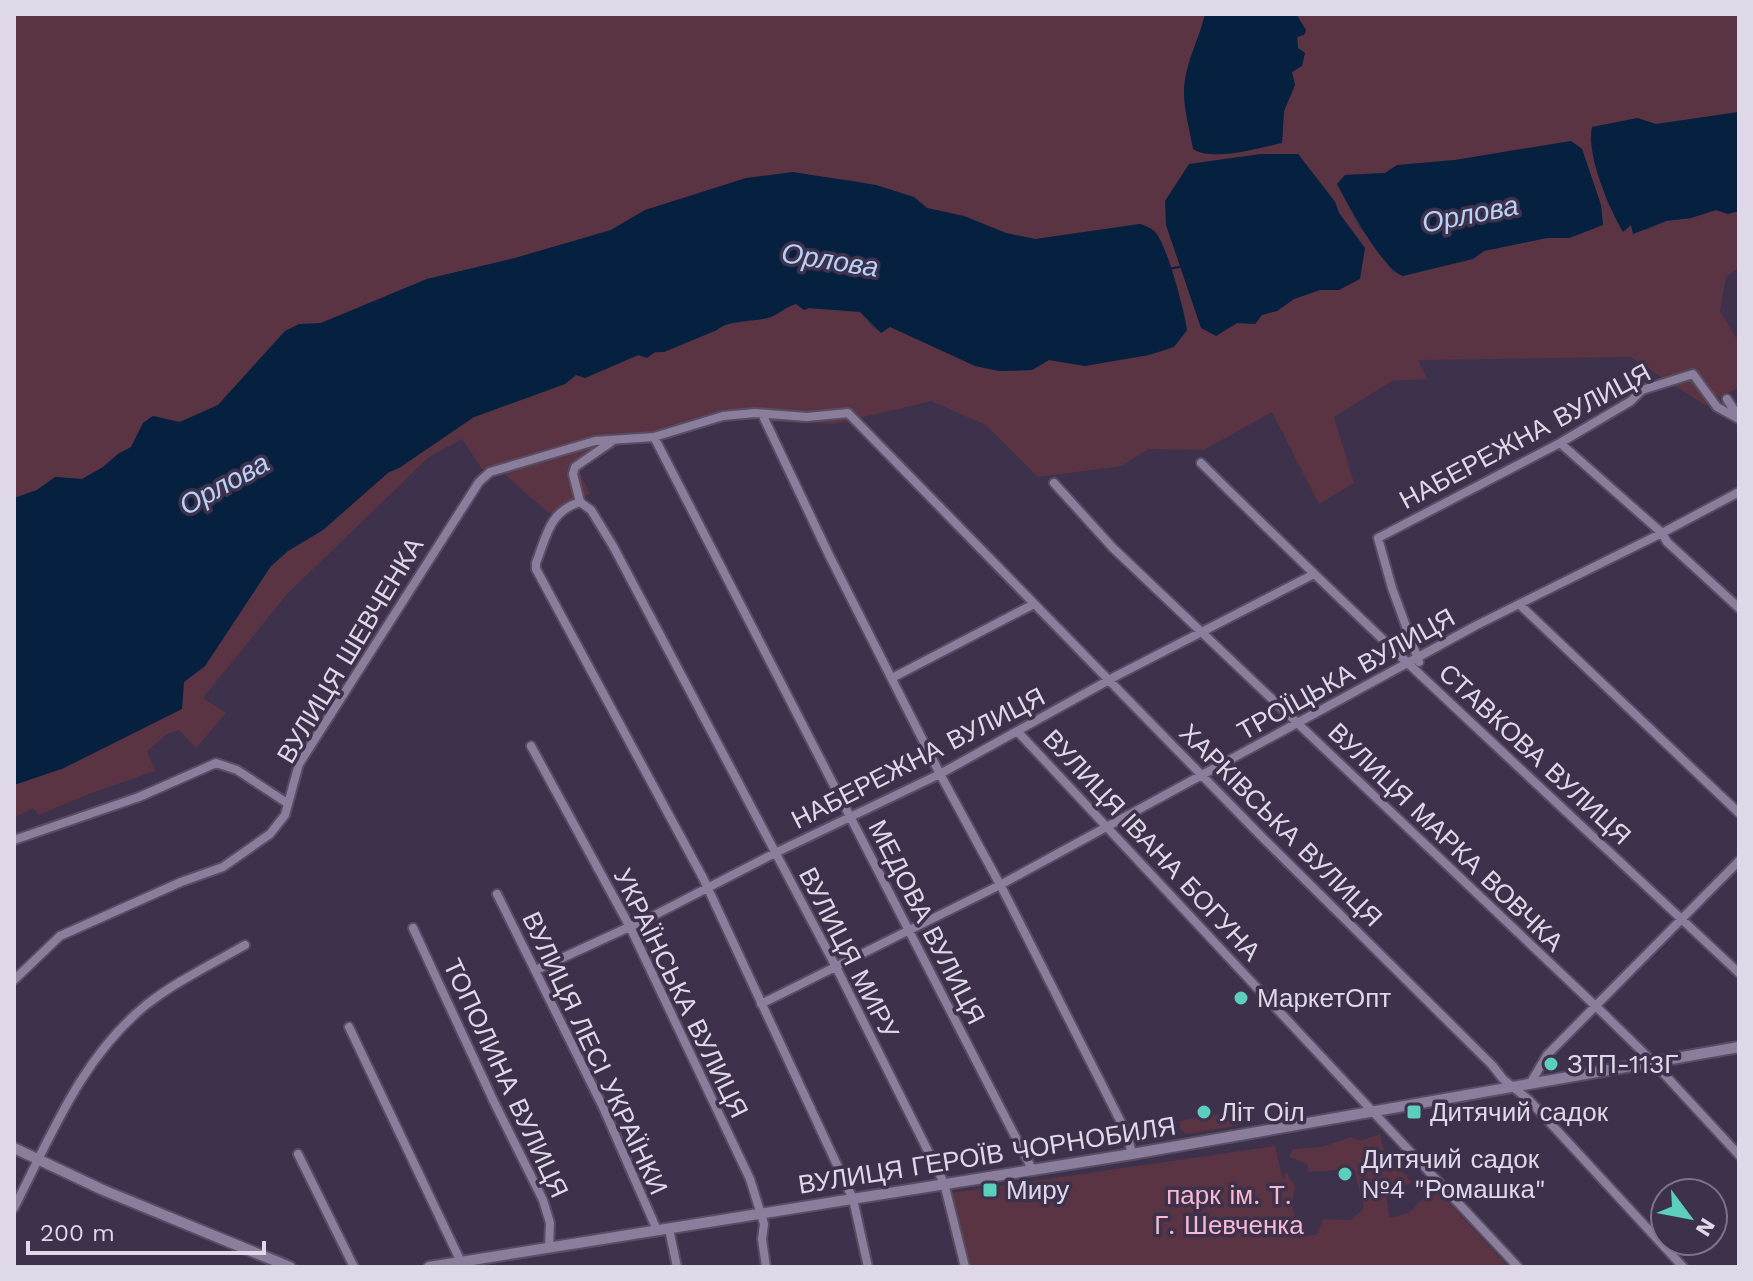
<svg xmlns="http://www.w3.org/2000/svg" width="1753" height="1281" font-family="'Work Sans',sans-serif">
  <rect width="100%" height="100%" fill="#3d314c"/>
  <path fill="#5b3444" fill-rule="evenodd" d="M 22,14 L 1205,14 L 1199,41 L 1189,59 L 1282,143 L 1284,111 L 1295,85 L 1291,72 L 1298,48 L 1298,19 L 1296,14 L 1739,14 L 1739,112 L 1655,124 L 1638,118 L 1590,139 L 1608,205 L 1631,224 L 1633,234 L 1643,229 L 1647,230 L 1666,221 L 1691,218 L 1716,210 L 1728,214 L 1739,211 L 1739,267 L 1726,277 L 1720,311 L 1739,343 L 1739,387 L 1705,405 L 1630,357 L 1418,360 L 1427,379 L 1392,381 L 1334,417 L 1354,483 L 1319,504 L 1272,412 L 1204,450 L 1148,449 L 1122,466 L 1038,477 L 986,425 L 931,401 L 835,424 L 776,422 L 749,417 L 619,445 L 579,470 L 590,494 L 550,514 L 503,473 L 482,469 L 462,439 L 429,457 L 287,594 L 203,698 L 226,713 L 196,748 L 179,730 L 167,734 L 147,751 L 155,771 L 86,795 L 39,815 L 33,808 L 14,818 L 14,785 L 64,768 L 205,666 L 271,566 L 288,551 L 323,530 L 389,472 L 399,468 L 474,417 L 565,384 L 576,375 L 585,378 L 639,355 L 664,352 L 717,330 L 723,325 L 770,318 L 782,308 L 797,303 L 809,308 L 860,311 L 875,330 L 890,327 L 999,371 L 1032,370 L 1049,360 L 1085,366 L 1174,347 L 1187,330 L 1184,312 L 1161,242 L 1157,234 L 1140,224 L 1035,239 L 1006,233 L 964,216 L 927,208 L 914,197 L 857,181 L 842,179 L 685,199 L 645,210 L 611,230 L 515,258 L 427,279 L 321,323 L 285,331 L 218,405 L 179,422 L 153,416 L 143,423 L 131,447 L 118,454 L 103,467 L 82,479 L 55,477 L 37,490 L 14,498 L 14,17 ZM 1571,141 L 1582,149 L 1601,205 L 1603,225 L 1569,238 L 1547,238 L 1484,251 L 1473,259 L 1393,273 L 1376,246 L 1359,227 L 1337,184 L 1345,175 L 1385,173 L 1398,165 L 1455,160 ZM 1261,154 L 1298,154 L 1335,201 L 1339,213 L 1365,248 L 1339,290 L 1320,290 L 1294,299 L 1277,311 L 1262,315 L 1255,324 L 1237,323 L 1189,164 Z
    M 1234,1104 L 1243,1110 L 1244,1115 L 1241,1123 L 1235,1126 L 1186,1134 L 1180,1129 L 1180,1121 L 1234,1111 Z
    M 1380,1134 L 1384,1151 L 1412,1183 L 1386,1191 L 1389,1218 L 1409,1213 L 1434,1187 L 1509,1267 L 970,1267 L 951,1193 L 1275,1146 L 1283,1180 L 1286,1171 L 1295,1187 L 1292,1203 L 1299,1238 L 1317,1234 L 1323,1219 L 1351,1220 L 1364,1208 L 1354,1169 L 1309,1172 L 1307,1164 L 1289,1157 L 1293,1149 L 1322,1147 L 1351,1137 L 1360,1141 Z"/>
  <path fill="#06203f" d="M 1205,14 L 1296,14 L 1306,30 L 1304,35 L 1297,37 L 1298,48 L 1305,53 L 1302,66 L 1292,72 L 1295,85 L 1284,111 L 1282,143 C 1259,148 1213,162 1193,149 C 1190,131 1184,111 1184,93 C 1184,65 1199,40 1205,14 Z
    M 1739,112 L 1739,211 L 1728,214 L 1716,210 L 1691,218 L 1666,221 L 1633,234 L 1631,225 L 1623,232 C 1609,208 1586,155 1592,127 L 1637,118 L 1656,124 Z
    M 1571,141 L 1582,149 L 1601,205 L 1603,225 L 1569,238 L 1547,238 L 1484,251 L 1473,259 L 1403,276 C 1382,269 1349,206 1337,184 L 1345,175 L 1385,173 L 1397,165 L 1455,160 Z
    M 1261,154 L 1298,154 L 1335,202 L 1339,213 L 1365,248 L 1360,279 L 1339,290 L 1320,290 L 1294,299 L 1277,311 L 1262,315 L 1255,324 L 1237,323 L 1216,336 L 1201,328 L 1166,225 L 1165,201 L 1189,164 Z
    M 793,172 L 876,185 L 914,197 L 927,208 L 964,216 L 1006,233 L 1035,239 L 1140,224 C 1146,226 1152,228 1156,233 C 1168,248 1184,310 1187,330 L 1174,347 L 1149,355 L 1085,366 L 1049,360 L 1032,370 L 999,371 L 975,366 L 890,327 L 881,333 L 860,312 L 809,308 L 804,310 L 796,304 C 785,307 777,316 767,318 C 752,322 730,319 717,330 L 664,352 L 655,352 L 647,358 L 638,355 L 585,378 L 576,375 L 565,384 L 474,417 L 399,468 L 389,472 L 323,530 L 288,551 L 271,566 L 205,666 L 184,682 L 182,709 L 64,768 L 14,785 L 14,498 L 37,490 L 55,477 L 82,479 L 103,467 L 118,454 L 131,447 L 143,423 L 153,416 L 180,422 L 218,405 L 285,331 L 299,324 L 321,323 L 427,279 L 515,258 L 611,230 L 645,210 L 746,178 Z"/>
  <g fill="none" stroke-linecap="round" stroke-linejoin="round">
    <path stroke="#06203f" stroke-width="2" d="M 1167,269 L 1180,267"/>
    <g stroke="#584e64" stroke-width="12">
      <path id="minor" d="M 1727,399 L 1739,418
        M 762,414 L 830,557 L 940,774 L 1004,892 L 1127,1134 L 1132,1154
        M 654,437 L 1032,1169
        M 1560,443 L 1662,533 L 1667,542 L 1739,608
        M 1201,463 C 1376,637 1559,804 1739,973
        M 1054,483 L 1113,548 L 1606,1016 L 1653,1062 L 1739,1155
        M 580,502 C 549,512 547,535 536,563 L 536,569 L 703,878 L 853,1199 L 868,1267
        M 580,502 L 591,510 L 613,546 L 836,967 L 944,1183 L 965,1267
        M 580,502 L 573,474 L 575,467 L 614,440
        M 1520,605 L 1739,813
        M 1419,662 L 1392,588 L 1378,538 L 1560,443 L 1631,401 L 1642,390 L 1693,374 L 1717,407 L 1739,419
        M 892,678 L 1034,604
        M 1018,732 L 1518,1267
        M 531,746 L 630,927 L 750,1179 L 764,1224 L 762,1239 L 766,1267
        M 14,840 L 139,797 L 216,763 L 237,770 L 287,803
        M 497,894 L 602,1105 L 657,1230
        M 413,928 L 494,1102 L 543,1200 L 550,1223 L 549,1248
        M 536,970 L 653,916 L 775,853 L 940,774 L 1118,675 L 1314,574
        M 14,980 L 60,936 L 181,882 L 223,867 L 270,834 L 285,815 L 299,764 L 479,482 L 490,472 L 595,441 L 654,437 L 723,416 L 755,413 L 807,417 L 848,413 L 1263,838 L 1492,1065 L 1503,1079 L 1529,1100 L 1683,1267
        M 761,1004 L 1000,885 L 1477,625 L 1662,533 L 1739,492
        M 349,1027 L 461,1262
        M 1530,1084 L 1547,1055 L 1739,861
        M 298,1154 L 354,1267
        M 14,1208 C 51,1136 81,1058 146,1005 C 175,982 212,964 245,945
        M 669,1229 L 677,1267"/>
    </g>
    <g stroke="#584e64" stroke-width="14">
      <path id="tertiary" d="M 14,1148 L 103,1190 L 290,1267
        M 429,1267 L 1132,1154 L 1739,1047"/>
    </g>
    <use href="#minor" stroke="#8b7e9c" stroke-width="8"/>
    <use href="#tertiary" stroke="#8b7e9c" stroke-width="10"/>
  </g>
  <g fill="#5bcebc" stroke="#3d314c" stroke-width="3">
    <circle cx="1241" cy="998" r="8"/>
    <circle cx="1551" cy="1064" r="8"/>
    <circle cx="1204" cy="1112" r="8"/>
    <rect x="1406" y="1104" width="16" height="16" rx="4"/>
    <circle cx="1345" cy="1174" r="8"/>
    <rect x="982" y="1182" width="16" height="16" rx="4"/>
  </g>
  <g text-anchor="middle" dominant-baseline="central" stroke-width="7" stroke-linejoin="round" paint-order="stroke">
    <g font-size="26" fill="#dfd8e8" stroke="#3d314c">
      <text transform="translate(1525 436) rotate(-28)">НАБЕРЕЖНА ВУЛИЦЯ</text>
      <text transform="translate(350 650) rotate(-59)">ВУЛИЦЯ ШЕВЧЕНКА</text>
      <text transform="translate(1346 674) rotate(-29)">ТРОЇЦЬКА ВУЛИЦЯ</text>
      <text transform="translate(1535 754) rotate(43)">СТАВКОВА ВУЛИЦЯ</text>
      <text transform="translate(918 758) rotate(-27)">НАБЕРЕЖНА ВУЛИЦЯ</text>
      <text transform="translate(1281 825) rotate(45)">ХАРКІВСЬКА ВУЛИЦЯ</text>
      <text transform="translate(1446 837) rotate(44)">ВУЛИЦЯ МАРКА ВОВЧКА</text>
      <text transform="translate(1152 845) rotate(47)">ВУЛИЦЯ ІВАНА БОГУНА</text>
      <text transform="translate(927 922) rotate(63)">МЕДОВА ВУЛИЦЯ</text>
      <text transform="translate(849 953) rotate(63)">ВУЛИЦЯ МИРУ</text>
      <text transform="translate(681 993) rotate(64)">УКРАЇНСЬКА ВУЛИЦЯ</text>
      <text transform="translate(595 1053) rotate(65)">ВУЛИЦЯ ЛЕСІ УКРАЇНКИ</text>
      <text transform="translate(506 1078) rotate(65)">ТОПОЛИНА ВУЛИЦЯ</text>
      <text transform="translate(987 1155) rotate(-9)">ВУЛИЦЯ ГЕРОЇВ ЧОРНОБИЛЯ</text>
    </g>
    <g font-size="26" fill="#dfd8e8" stroke="#3d314c" text-anchor="start">
      <text x="1257" y="998">МаркетОпт</text>
      <text x="1567" y="1064">ЗТП-113Г</text>
      <text x="1220" y="1112">Літ Оіл</text>
      <text x="1430" y="1112">Дитячий садок</text>
      <text x="1361" y="1159">Дитячий садок<tspan x="1361" dy="30">№4 "Ромашка"</tspan></text>
      <text x="1006" y="1190">Миру</text>
    </g>
    <g font-size="26" fill="#f7b9d1" stroke="#3d314c">
      <text x="1229" y="1195">парк ім. Т.<tspan x="1229" dy="30">Г. Шевченка</tspan></text>
    </g>
    <g font-size="28" font-style="italic" fill="#b6d2f6" stroke="#3d314c">
      <text transform="translate(1470 214) rotate(-11)">Орлова</text>
      <text transform="translate(830 260) rotate(9)">Орлова</text>
      <text transform="translate(224 484) rotate(-29)">Орлова</text>
    </g>
  </g>
  <rect width="1753" height="1281" fill="none" stroke="#dfd8e8" stroke-width="32"/>
  <g transform="translate(1689 1217) rotate(122)"><circle r="38" fill="#3d314c" stroke="#7e748a" stroke-width="2"/>
  <path d="M0-6L14 30L0 20L-14 30Z" fill="#5bcebc"/>
  <text y="-12" font-size="22" font-weight="bold" text-anchor="middle" fill="#dfd8e8">N</text>
  </g>
  <path d="M28 1241v12h236v-12" fill="none" stroke="#dfd8e8" stroke-width="4"/>
  <text x="40" y="1241" font-size="24" fill="#dfd8e8" stroke="#3d314c" stroke-width="6" paint-order="stroke">200 m</text>
</svg>
